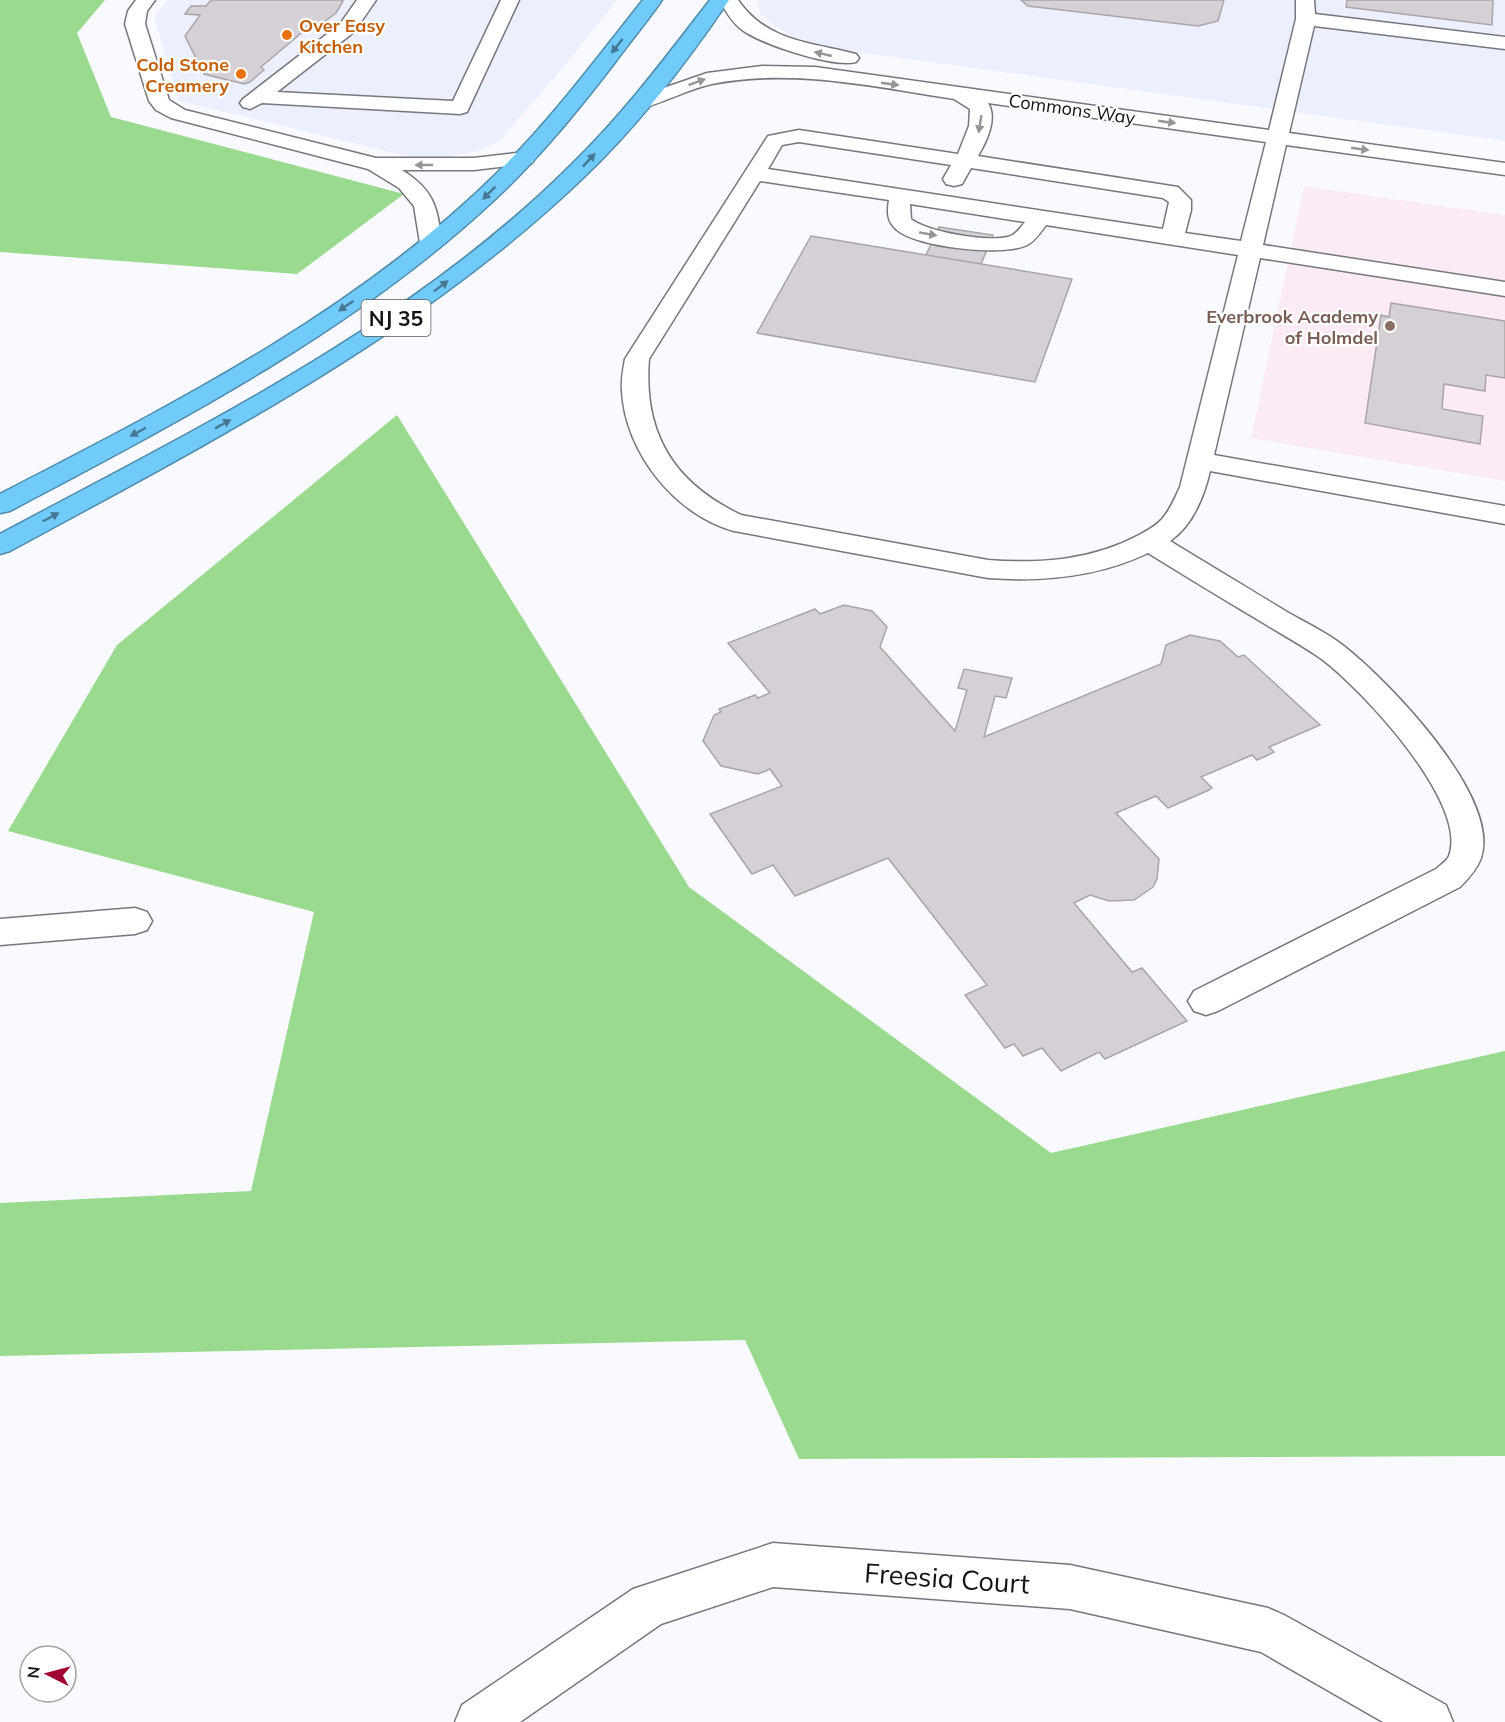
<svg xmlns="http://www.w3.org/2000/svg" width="1505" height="1722" font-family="Mulish,sans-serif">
  <rect width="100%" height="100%" fill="#f8faff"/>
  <path fill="#ecf0fe" d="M 168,0 L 617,0 L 561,70 L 499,141 L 482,150 L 442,158 L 420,158 L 399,154 L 179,101 L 154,17 Z
    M 758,0 L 1505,0 L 1505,141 L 828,48 L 788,34 L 771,23 L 760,13 Z"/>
  <path fill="#fceaf4" d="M 1304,186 L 1505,215 L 1505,481 L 1251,438 Z"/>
  <path fill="#9ada8f" d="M 0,0 L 105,0 L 77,33 L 111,117 L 404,194 L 297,274 L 0,252 Z
    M 397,415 L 689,887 L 1051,1153 L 1505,1051 L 1505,1456 L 799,1459 L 745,1340 L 0,1356 L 0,1203 L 251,1191 L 314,912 L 8,831 L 117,645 Z"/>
  <path fill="#d5d0d5" stroke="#aaa4a9" stroke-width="1.5" d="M 211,0 L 342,0 L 343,1 L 336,13 L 321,24 L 312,24 L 261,67 L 264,70 L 250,82 L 244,84 L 204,74 L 185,36 L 200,15 L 185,14 L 191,6 L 206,6 Z
    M 1021,0 L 1224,0 L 1218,21 L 1198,26 L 1028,6 Z
    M 1347,0 L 1493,0 L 1492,25 L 1346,7 Z
    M 939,227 L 993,235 L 981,264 L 926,255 Z
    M 811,236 L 1072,279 L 1035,382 L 757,333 Z
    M 1391,303 L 1505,321 L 1505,378 L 1486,375 L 1485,391 L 1444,384 L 1442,409 L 1483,416 L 1480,444 L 1365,423 L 1381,315 L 1389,317 Z
    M 844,605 L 872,611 L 887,627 L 880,647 L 955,731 L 967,690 L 958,688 L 964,669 L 1012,678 L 1006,698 L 995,696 L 984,737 L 1161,664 L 1166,645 L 1190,635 L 1220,641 L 1238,657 L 1244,655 L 1320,725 L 1269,747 L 1274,752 L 1266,756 L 1257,760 L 1252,755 L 1201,777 L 1212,788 L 1209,790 L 1168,808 L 1156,796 L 1116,813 L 1159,859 L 1157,879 L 1153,887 L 1134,900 L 1109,901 L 1090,895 L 1074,903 L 1132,972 L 1142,968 L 1187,1021 L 1105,1059 L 1099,1052 L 1061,1071 L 1042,1048 L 1023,1056 L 1014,1044 L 1005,1048 L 965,995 L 987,985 L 888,858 L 795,896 L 773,865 L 752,874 L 710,814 L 782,786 L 770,769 L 758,774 L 721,766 L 703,741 L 714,715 L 721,712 L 719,709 L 755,695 L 758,698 L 770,693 L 728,643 L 815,609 L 820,614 Z"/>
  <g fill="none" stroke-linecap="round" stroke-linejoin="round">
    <g stroke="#75777d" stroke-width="3">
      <path id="minor" d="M 136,0 L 155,0 L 147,11 L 145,24 L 169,100 L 185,110 L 376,158 L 474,158 L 524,152 L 532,153 L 535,158 L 532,163 L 524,164 L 474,170 L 402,170 C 435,191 437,207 442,243 L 439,248 L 431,250 L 423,248 L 420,243 L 414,206 L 399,188 L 368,169 L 171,118 L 156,110 L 149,101 L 125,24 L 128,11 Z
        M 357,0 L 376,0 L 354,32 L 277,92 L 453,101 L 501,0 L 519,0 L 467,112 L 460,114 L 262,103 L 250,109 L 243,107 L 240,103 L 243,99 L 340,24 Z
        M 719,0 L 738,0 C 767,42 811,42 856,54 L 859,58 L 856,62 C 833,68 760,44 741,29 C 732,22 725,10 719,0 Z
        M 1296,0 L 1314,0 L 1315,14 L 1505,37 L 1505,49 L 1314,26 L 1289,133 L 1505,163 L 1505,175 L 1286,145 L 1263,245 L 1505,282 L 1505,296 L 1260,258 L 1214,455 L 1505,506 L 1505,524 L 1210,471 C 1204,497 1192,526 1170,541 C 1209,565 1248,588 1287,612 C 1306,623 1328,633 1345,647 C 1389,682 1501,797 1481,858 C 1477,869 1468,879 1460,887 L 1218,1011 L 1206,1015 L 1194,1011 L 1188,1001 L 1194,991 L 1436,869 C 1440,865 1447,861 1449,856 C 1469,803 1362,690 1323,660 C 1305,647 1284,636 1265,624 C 1226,601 1187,577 1148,553 C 1098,577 1043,582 988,578 L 734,531 C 675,515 625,452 622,391 C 621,380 623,370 625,359 L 768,136 L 799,130 L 958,154 L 969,126 L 970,109 L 954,99 C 875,87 792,68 712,84 C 688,89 666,102 642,108 L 635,106 L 632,102 L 635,98 L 707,73 L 762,66 L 815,67 L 1269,130 L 1296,19 ZM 988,103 L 1266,142 L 1241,241 L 1185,233 L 1191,210 L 1191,200 L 1178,187 L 978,156 C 986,142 998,119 988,103 ZM 799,142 L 951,165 L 943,179 L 946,184 L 954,186 L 962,184 L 971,168 L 1163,198 L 1169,202 L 1163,229 L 768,169 L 782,145 ZM 760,181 L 889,200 C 887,212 887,222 897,230 C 916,247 1003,257 1027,245 C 1035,241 1041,232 1046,225 L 1238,255 L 1180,487 C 1175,498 1170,510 1162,519 C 1156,526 1148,530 1139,535 C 1092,560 1041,564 988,560 L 741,515 C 674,483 643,434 649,359 ZM 910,204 L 1025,222 C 1020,228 1016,235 1008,237 C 987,242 927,232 911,219 Z
        M 135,908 L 147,912 L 152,921 L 147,930 L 135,934 L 0,945 L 0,919 Z
        M 773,1543 L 1070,1565 L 1268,1608 L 1284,1615 L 1446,1705 L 1453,1722 L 1383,1722 L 1261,1652 L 1070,1609 L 773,1587 L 661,1624 L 520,1722 L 455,1722 L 462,1705 L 633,1589 Z"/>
    </g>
    <g stroke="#4f8baa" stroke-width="3">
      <path id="highway" d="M 643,0 L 662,0 C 647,22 629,43 613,65 C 575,114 536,162 490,204 C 349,334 177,422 10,511 L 0,513 L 0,494 C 174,404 356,312 497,173 C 551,120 596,59 643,0 Z
        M 710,0 L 729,0 C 687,62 638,126 583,178 C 417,337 210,442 10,551 L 0,554 L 0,534 C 198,428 409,326 570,166 C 622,116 666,57 710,0 Z"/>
    </g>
    <use href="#minor" fill="#fff" fill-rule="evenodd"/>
    <use href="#highway" fill="#70cbfb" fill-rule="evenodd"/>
  </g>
  <defs><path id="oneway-solid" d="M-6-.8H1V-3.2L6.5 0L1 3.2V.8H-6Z" transform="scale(1.5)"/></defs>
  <g fill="#467894">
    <use href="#oneway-solid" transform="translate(617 46) rotate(128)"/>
    <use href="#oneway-solid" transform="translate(589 160) rotate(-47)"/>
    <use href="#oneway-solid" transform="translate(489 193) rotate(135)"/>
    <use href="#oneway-solid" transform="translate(441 286) rotate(-37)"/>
    <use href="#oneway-solid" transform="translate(346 306) rotate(146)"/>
    <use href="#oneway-solid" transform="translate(223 424) rotate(-29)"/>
    <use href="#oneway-solid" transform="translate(138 432) rotate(152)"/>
    <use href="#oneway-solid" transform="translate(51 517) rotate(-28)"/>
  </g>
  <g fill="#949596">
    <use href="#oneway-solid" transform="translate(823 54) rotate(-167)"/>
    <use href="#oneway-solid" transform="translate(697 82) rotate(-20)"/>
    <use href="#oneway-solid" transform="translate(890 84) rotate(8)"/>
    <use href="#oneway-solid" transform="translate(1167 122) rotate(8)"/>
    <use href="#oneway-solid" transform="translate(980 124) rotate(99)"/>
    <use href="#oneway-solid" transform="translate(1360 149) rotate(8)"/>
    <use href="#oneway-solid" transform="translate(424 165) rotate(-180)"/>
    <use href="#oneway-solid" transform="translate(928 234) rotate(10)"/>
  </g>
  <g fill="#e8710a" stroke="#fff" stroke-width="2">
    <circle cx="287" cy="35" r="6"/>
    <circle cx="241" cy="74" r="6"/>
  </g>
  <circle fill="#8d6e63" stroke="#fff" stroke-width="2" cx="1390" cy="326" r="6"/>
  <g text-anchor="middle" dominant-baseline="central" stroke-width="4.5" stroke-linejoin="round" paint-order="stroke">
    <g font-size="18" font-weight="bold" fill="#c56008" stroke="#fff" text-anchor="start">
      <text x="299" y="25">Over Easy<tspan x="299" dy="21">Kitchen</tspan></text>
      <text x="229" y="64" text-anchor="end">Cold Stone<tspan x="229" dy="21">Creamery</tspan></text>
    </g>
    <g font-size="18" fill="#121315" stroke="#fff">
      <text transform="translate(1072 109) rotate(8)">Commons Way</text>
    </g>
    <g font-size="18" font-weight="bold" fill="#785e54" stroke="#fff" text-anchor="end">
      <text x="1378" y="316">Everbrook Academy<tspan x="1378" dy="21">of Holmdel</tspan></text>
    </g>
    <rect fill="#fff" stroke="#595a5b" stroke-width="1.5" x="361.5" y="300" width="69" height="36" rx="4.5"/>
    <g font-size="21" font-weight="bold" fill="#121315">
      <text x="396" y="318">NJ 35</text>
    </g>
    <g font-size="27" fill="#121315" stroke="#fff">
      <text transform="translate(947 1578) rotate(4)">Freesia Court</text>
    </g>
  </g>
  <g transform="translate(48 1674) rotate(276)"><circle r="28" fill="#ffffff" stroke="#a0a1a1" stroke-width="1.5"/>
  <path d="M0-4.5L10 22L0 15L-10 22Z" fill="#a10132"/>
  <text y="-9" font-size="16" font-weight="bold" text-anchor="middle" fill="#121315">N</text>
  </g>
</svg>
